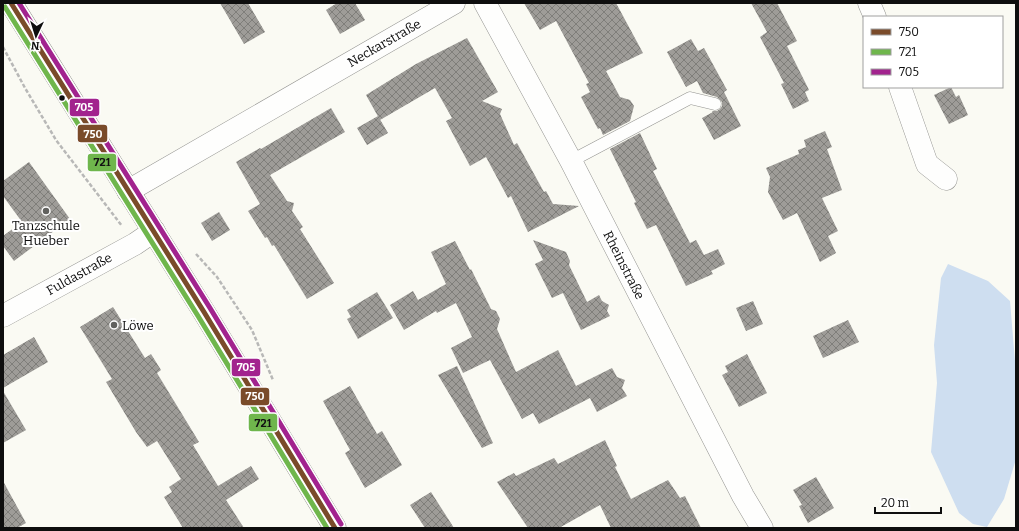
<svg xmlns="http://www.w3.org/2000/svg" width="1019" height="531" font-family="Bitter,serif">
  <defs>
    <pattern id="building-cross-hatch" width="8" height="8" patternUnits="userSpaceOnUse"><rect width="8" height="8" fill="#9e9c98"/><path d="M0 0l8 8M0 8l8-8" fill="none" stroke="#7f7e7a"/></pattern>
  </defs>
  <rect width="100%" height="100%" fill="#fafaf3"/>
  <path fill="#cedef0" d="M 948,264 L 988,281 L 1010,301 L 1016,373 L 1016,459 L 1004,499 L 987,527 L 973,524 L 959,513 L 931,452 L 937,383 L 934,345 L 941,278 Z"/>
  <path fill="url(#building-cross-hatch)" d="M 220,3 L 248,3 L 265,32 L 244,44 Z
    M 337,3 L 355,3 L 365,20 L 340,34 L 326,10 Z
    M 524,3 L 616,3 L 643,53 L 606,71 L 620,97 L 630,100 L 634,106 L 630,121 L 603,135 L 600,128 L 598,129 L 581,97 L 590,92 L 586,84 L 589,83 L 556,21 L 540,30 Z
    M 751,3 L 777,3 L 797,41 L 787,46 L 809,90 L 805,92 L 809,101 L 793,109 L 781,84 L 784,83 L 760,37 L 767,32 Z
    M 467,38 L 498,92 L 482,101 L 502,109 L 500,114 L 514,145 L 517,143 L 544,192 L 546,191 L 553,204 L 579,206 L 528,232 L 511,196 L 508,198 L 486,157 L 470,166 L 446,121 L 452,118 L 435,88 L 380,120 L 366,95 L 416,64 Z
    M 691,39 L 698,51 L 704,48 L 727,90 L 724,92 L 741,126 L 714,140 L 702,118 L 713,112 L 712,111 L 717,111 L 720,109 L 722,106 L 722,102 L 717,97 L 703,93 L 697,81 L 686,87 L 667,52 Z
    M 951,87 L 956,97 L 959,95 L 968,115 L 949,124 L 934,95 Z
    M 331,108 L 345,132 L 270,175 L 287,201 L 294,203 L 292,211 L 303,227 L 300,229 L 334,283 L 307,299 L 274,245 L 272,246 L 267,237 L 265,238 L 248,211 L 260,204 L 236,162 L 260,148 L 261,149 Z
    M 378,116 L 388,133 L 367,145 L 357,128 Z
    M 825,131 L 832,147 L 827,149 L 842,190 L 822,198 L 838,231 L 828,236 L 836,253 L 820,262 L 797,213 L 783,220 L 768,192 L 770,177 L 766,168 L 799,154 L 798,150 L 806,147 L 804,140 Z
    M 640,133 L 657,169 L 653,171 L 690,243 L 696,240 L 704,255 L 718,249 L 725,264 L 711,271 L 713,274 L 686,286 L 656,225 L 647,229 L 634,203 L 636,202 L 610,149 Z
    M 29,162 L 70,219 L 14,261 L 3,246 L 3,236 L 22,222 L 3,196 L 3,181 Z
    M 219,212 L 230,230 L 212,241 L 201,223 Z
    M 533,240 L 566,252 L 570,261 L 569,265 L 587,302 L 599,295 L 602,301 L 609,305 L 607,311 L 610,316 L 581,330 L 563,293 L 552,298 L 535,264 L 543,260 Z
    M 455,241 L 470,270 L 471,269 L 491,309 L 496,311 L 500,319 L 497,329 L 516,372 L 558,350 L 576,386 L 612,368 L 617,377 L 625,380 L 622,388 L 627,396 L 597,412 L 590,398 L 539,424 L 533,413 L 522,419 L 490,360 L 463,373 L 451,348 L 472,337 L 456,303 L 437,313 L 436,311 L 404,330 L 390,305 L 413,291 L 418,300 L 446,284 L 431,252 Z
    M 377,292 L 393,318 L 358,339 L 347,319 L 351,317 L 347,310 Z
    M 753,301 L 763,324 L 746,331 L 736,308 Z
    M 113,307 L 145,358 L 151,354 L 161,370 L 157,373 L 199,442 L 193,445 L 218,486 L 251,466 L 259,479 L 226,500 L 244,528 L 183,528 L 164,497 L 172,492 L 169,487 L 181,479 L 157,441 L 147,447 L 136,432 L 106,382 L 112,379 L 80,327 Z
    M 848,320 L 859,342 L 823,358 L 813,336 Z
    M 34,337 L 48,362 L 3,388 L 3,355 Z
    M 747,354 L 767,393 L 739,407 L 722,375 L 728,372 L 725,366 Z
    M 457,366 L 493,443 L 482,448 L 438,375 Z
    M 350,386 L 377,434 L 382,431 L 402,465 L 365,488 L 345,453 L 350,450 L 323,401 Z
    M 3,391 L 26,430 L 3,443 Z
    M 605,440 L 617,466 L 615,467 L 631,499 L 668,480 L 680,498 L 685,496 L 701,528 L 611,528 L 600,505 L 559,528 L 528,528 L 497,482 L 514,473 L 516,476 L 554,458 L 558,464 Z
    M 816,477 L 834,508 L 808,523 L 799,506 L 802,505 L 793,490 Z
    M 3,481 L 26,523 L 17,528 L 3,528 Z
    M 431,492 L 454,528 L 425,528 L 410,505 Z"/>
  <g fill="none" stroke-linecap="round" stroke-linejoin="round">
    <g stroke="#949491" stroke-width="13">
      <path id="service" d="M 571,161 L 690,98 L 715,104"/>
    </g>
    <g stroke="#949491" stroke-width="23">
      <path id="minor" d="M 485,3 L 571,161 L 743,496 L 762,528
        M 869,3 L 875,17
        M 900,87 L 927,164 L 946,179
        M 128,191 L 454,3
        M 3,316 L 135,244 L 154,231"/>
    </g>
    <g stroke="#8b8b88" stroke-width="23">
      <path id="secondary" d="M 11,3 L 204,312 L 335,528"/>
    </g>
    <path stroke="#b8b8b7" stroke-width="2.5" stroke-dasharray="4 2" stroke-linecap="butt" d="M 3,47 L 25,88 L 56,140 L 122,226
      M 196,254 L 217,277 L 252,330 L 273,380"/>
    <use href="#service" stroke="#fefefd" stroke-width="12"/>
    <use href="#minor" stroke="#fefefd" stroke-width="22"/>
    <use href="#secondary" stroke="#f3f4ea" stroke-width="22"/>
    <g stroke="#fff" stroke-width="8">
      <path id="bus-1" d="M 11,3 L 204,312 L 335,528"/>
    </g>
    <g stroke="#fff" stroke-width="8">
      <path id="bus-2" d="M 5,7 L 198,316 L 327,528"/>
    </g>
    <g stroke="#fff" stroke-width="8">
      <path id="bus-3" d="M 19,3 L 210,308 L 341,524"/>
    </g>
    <use href="#bus-1" stroke="#7a4b2a" stroke-width="5"/>
    <use href="#bus-2" stroke="#6fb64c" stroke-width="5"/>
    <use href="#bus-3" stroke="#a2238e" stroke-width="5"/>
  </g>
  <circle fill="#0e0e0e" stroke="#fff" stroke-width="1.5" cx="62" cy="98" r="3.5"/>
  <g fill="#61615e" stroke="#fff" stroke-width="1.5">
    <circle cx="46" cy="211" r="4"/>
    <circle cx="114" cy="325" r="4"/>
  </g>
  <g text-anchor="middle" dominant-baseline="central" stroke-width="4" stroke-linejoin="round" paint-order="stroke">
    <g font-size="13" fill="#0e0e0e" stroke="#fff">
      <text transform="translate(384 43) rotate(-30)">Neckarstraße</text>
      <text transform="translate(624 265) rotate(63)">Rheinstraße</text>
      <text transform="translate(79 274) rotate(-29)">Fuldastraße</text>
    </g>
    <g font-size="13" fill="#0e0e0e" stroke="#fff">
      <text x="46" y="225">Tanzschule<tspan x="46" dy="15">Hueber</tspan></text>
      <text x="122" y="325" text-anchor="start">Löwe</text>
    </g>
  </g>
  <g stroke="#fff" stroke-width="1.5">
    <rect x="69" y="98" width="31" height="19" rx="4" fill="#a2238e"/>
    <rect x="77" y="124" width="31" height="19" rx="4" fill="#7a4b2a"/>
    <rect x="87" y="153" width="30" height="19" rx="4" fill="#6fb64c"/>
    <rect x="231" y="358" width="30" height="19" rx="4" fill="#a2238e"/>
    <rect x="240" y="387" width="30" height="19" rx="4" fill="#7a4b2a"/>
    <rect x="248" y="413" width="30" height="19" rx="4" fill="#6fb64c"/>
  </g>
  <g font-size="11" text-anchor="middle" font-weight="bold" fill="#fff">
    <text x="84" y="111">705</text>
    <text x="93" y="138">750</text>
    <text x="246" y="371">705</text>
    <text x="255" y="400">750</text>
  </g>
  <g font-size="11" text-anchor="middle" font-weight="bold" fill="#111">
    <text x="102" y="166">721</text>
    <text x="263" y="427">721</text>
  </g>
  <rect width="1019" height="531" fill="none" stroke="#0e0e0e" stroke-width="8"/>
  <rect x="863" y="16" width="140" height="72" fill="#ffffff" stroke="#9f9f9f"/>
  <rect x="871" y="29" width="20" height="6" fill="#7a4b2a" stroke="#9f9f9f"/>
  <text x="899" y="36" font-size="12" fill="#0e0e0e">750</text>
  <rect x="871" y="49" width="20" height="6" fill="#6fb64c" stroke="#9f9f9f"/>
  <text x="899" y="56" font-size="12" fill="#0e0e0e">721</text>
  <rect x="871" y="69" width="20" height="6" fill="#a2238e" stroke="#9f9f9f"/>
  <text x="899" y="76" font-size="12" fill="#0e0e0e">705</text>
  <g transform="translate(36 36) rotate(184)" stroke="#ffffff" stroke-width="3" paint-order="stroke">
  <path d="M0-3L7 15L0 10L-7 15Z" fill="#0e0e0e"/>
  <text y="-6" font-size="11" font-weight="bold" text-anchor="middle" fill="#0e0e0e">N</text>
  </g>
  <path d="M875 507v6h66v-6" fill="none" stroke="#0e0e0e" stroke-width="2"/>
  <text x="881" y="507" font-size="12" fill="#0e0e0e" stroke="#ffffff" stroke-width="3" paint-order="stroke">20 m</text>
</svg>
